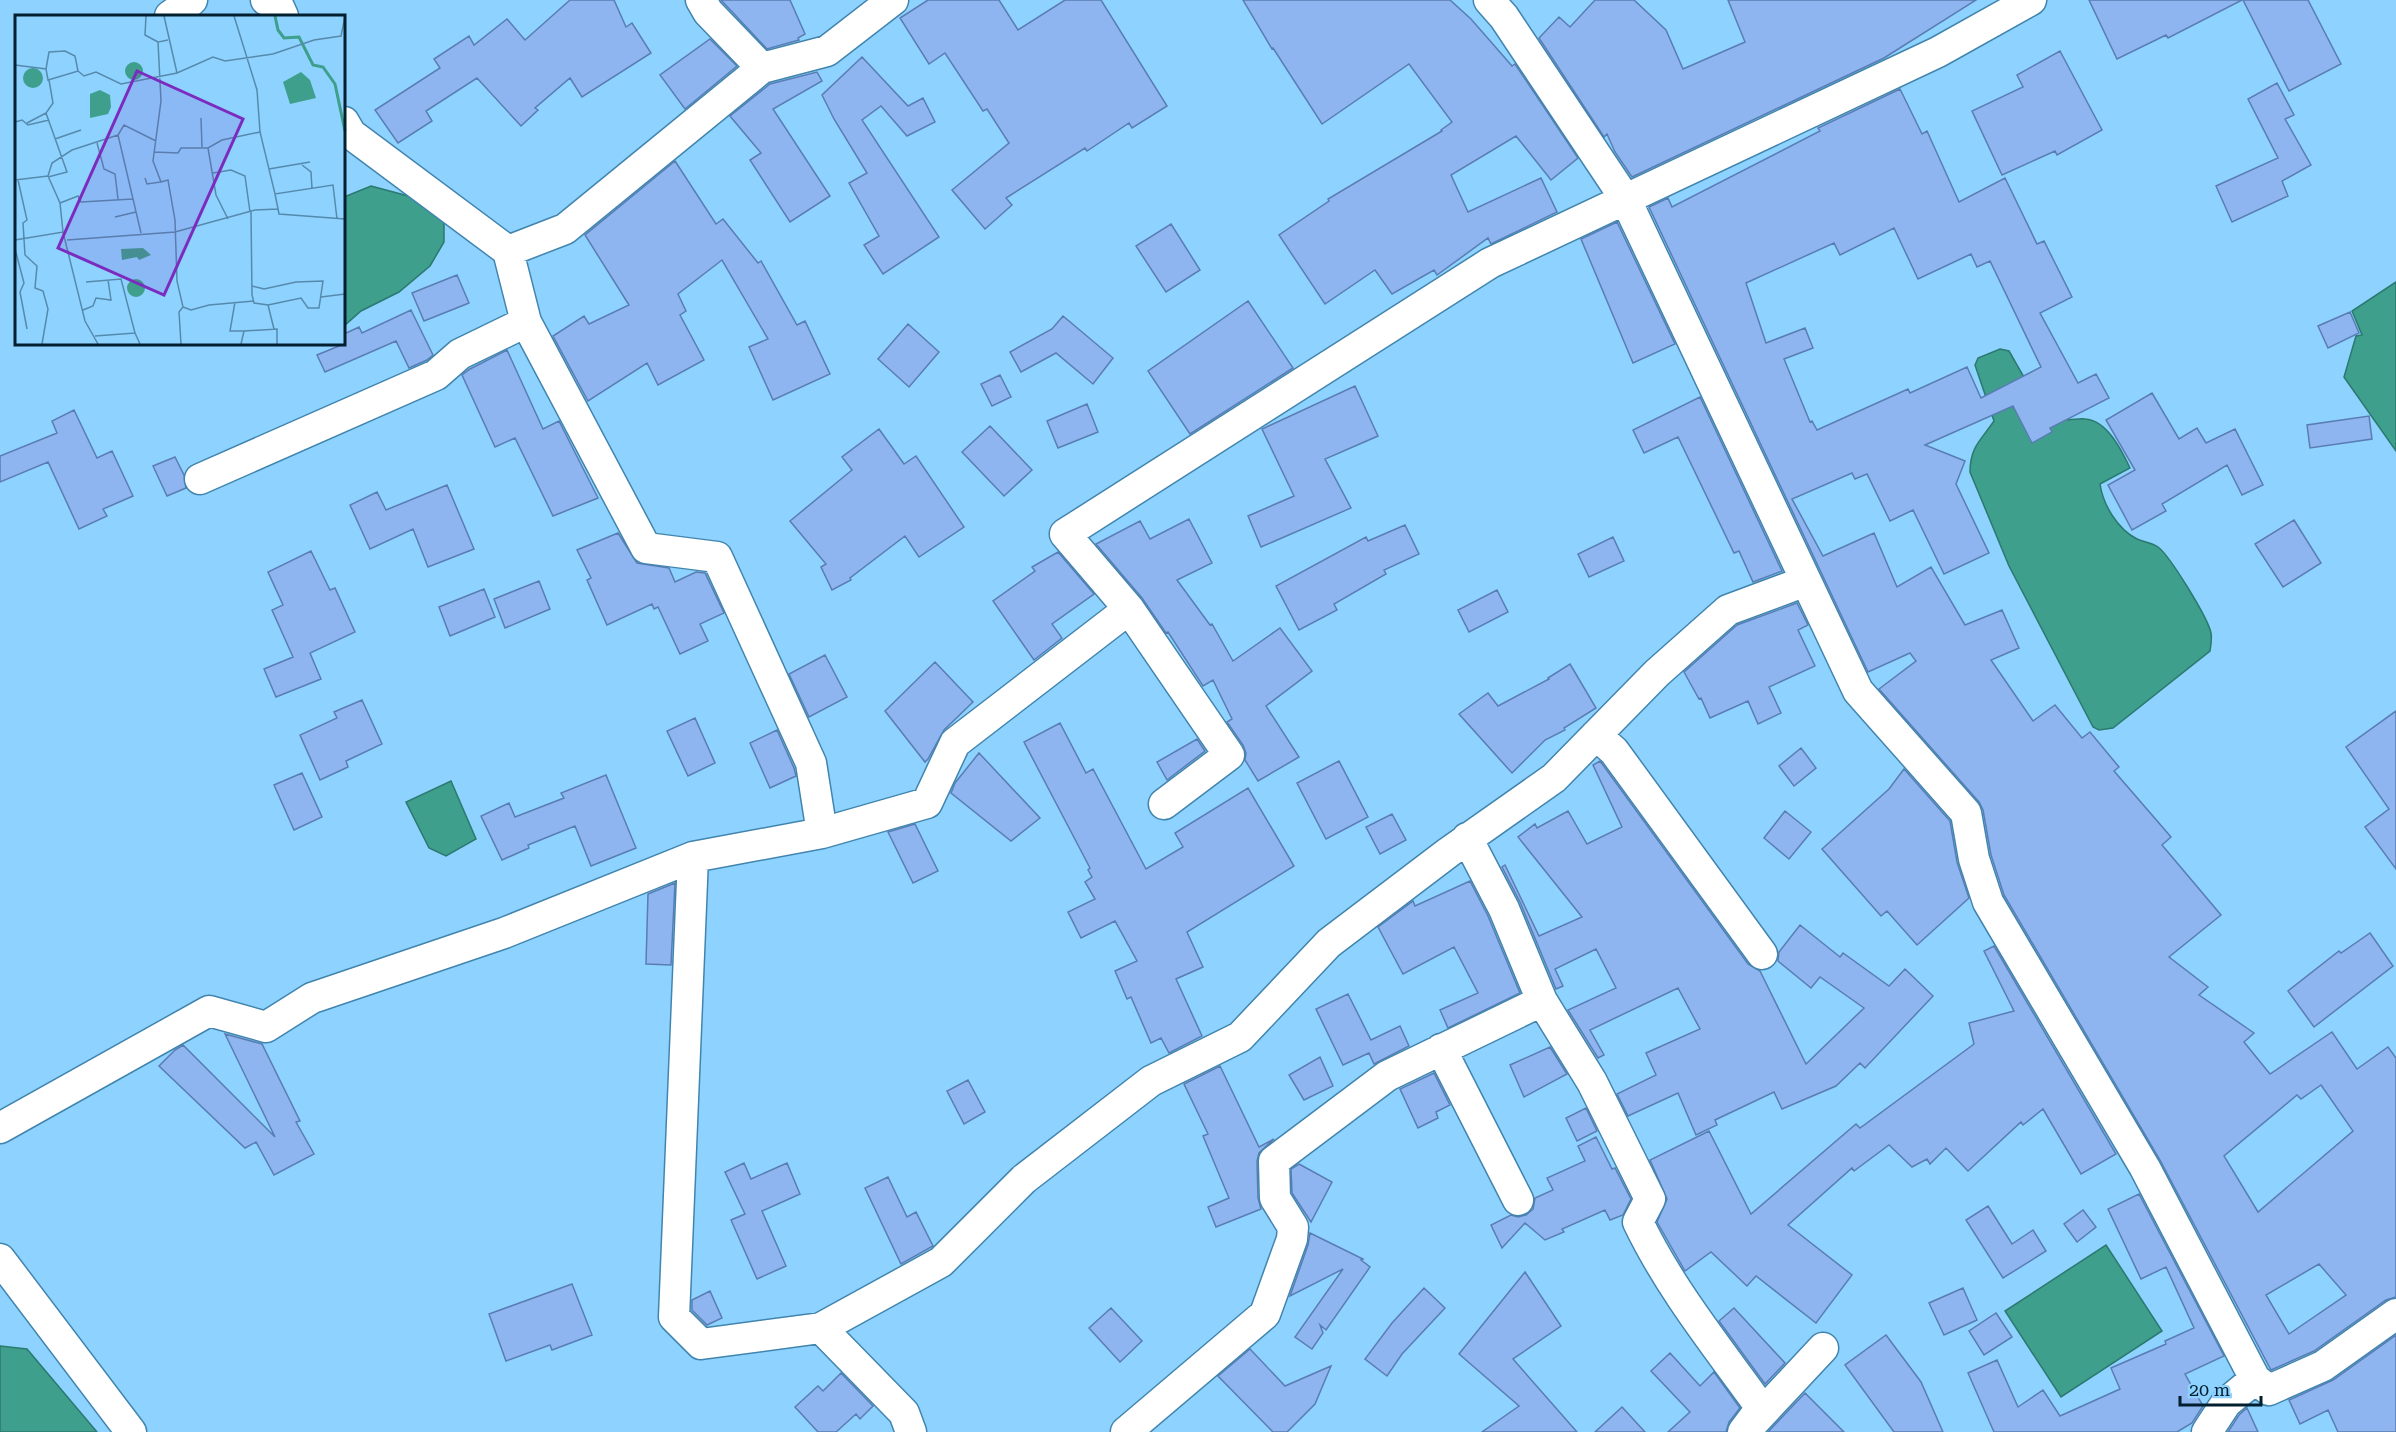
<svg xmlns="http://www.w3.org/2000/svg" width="2396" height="1432" font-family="'Roboto Serif',serif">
  <rect width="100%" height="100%" fill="#8ed2ff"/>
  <path fill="#3d9f8c" stroke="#2b7970" stroke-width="1.5" d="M 371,186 L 423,200 L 444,221 L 444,242 L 430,266 L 399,292 L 361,311 L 344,326 L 344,197 Z
    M 2396,282 L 2396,451 L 2344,377 L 2356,336 L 2362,335 L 2352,311 Z
    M 2000,349 L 2009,351 C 2021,371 2040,411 2062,419 C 2070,421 2078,418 2085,419 C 2107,420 2122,451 2130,468 L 2100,484 C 2103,504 2117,529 2137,539 C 2143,542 2151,542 2158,547 C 2170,556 2208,618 2211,633 C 2212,638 2211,645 2210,651 L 2113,728 L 2099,730 L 2093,727 L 2009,566 L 1970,472 C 1970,447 1981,440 1994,421 L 1975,365 L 1978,358 Z
    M 451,781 L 476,839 L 446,856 L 429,848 L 406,802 Z
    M 2106,1245 L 2162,1331 L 2061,1397 L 2005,1311 Z
    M 0,1346 L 27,1349 L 97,1432 L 0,1432 Z"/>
  <path fill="#8eb5ef" stroke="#597db3" stroke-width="1.5" fill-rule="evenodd" d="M 570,0 L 614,0 L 626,27 L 632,23 L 651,53 L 582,97 L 570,78 L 535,108 L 538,110 L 521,126 L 477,78 L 426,111 L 432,121 L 398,143 L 375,110 L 440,68 L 434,59 L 469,36 L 474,45 L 507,19 L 525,40 Z
    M 721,0 L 790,0 L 805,34 L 798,38 L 799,40 L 767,49 Z
    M 928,0 L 999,0 L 1018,30 L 1065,0 L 1101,0 L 1167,106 L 1132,128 L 1129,123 L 1087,151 L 1085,148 L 1006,198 L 1012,205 L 985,229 L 952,190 L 1009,143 L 987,109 L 983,111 L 945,53 L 929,64 L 900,18 Z
    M 1243,0 L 1450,0 L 1471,19 L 1512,66 L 1515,64 L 1578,158 L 1551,180 L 1516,136 L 1451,175 L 1468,212 L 1541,178 L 1557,212 L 1491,244 L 1488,238 L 1437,275 L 1434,270 L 1392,294 L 1375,270 L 1325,304 L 1279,235 L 1329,201 L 1328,199 L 1442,131 L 1441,130 L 1452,122 L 1409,64 L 1322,124 L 1273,48 L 1272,49 Z
    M 1595,0 L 1634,0 L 1666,30 L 1683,69 L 1745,42 L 1728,0 L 1976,0 L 1884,58 L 1632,177 L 1615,152 L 1607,134 L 1604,137 L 1539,38 L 1559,17 L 1570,27 Z
    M 2089,0 L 2242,0 L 2168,38 L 2166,35 L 2117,59 Z
    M 2243,0 L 2308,0 L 2341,64 L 2289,91 Z
    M 710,39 L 737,66 L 685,109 L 660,75 Z
    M 2060,51 L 2102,130 L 2057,155 L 2055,151 L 2002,175 L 1972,111 L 2023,87 L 2017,75 Z
    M 862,57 L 908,106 L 923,98 L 935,122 L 907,136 L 881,106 L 862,120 L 939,237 L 883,274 L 864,245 L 879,236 L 849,183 L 867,173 L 834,119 L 822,95 Z
    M 817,72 L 822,81 L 773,109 L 830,196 L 790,222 L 750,160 L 761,153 L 730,116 L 770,84 Z
    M 2277,83 L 2294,115 L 2285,119 L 2311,165 L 2282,181 L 2288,196 L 2232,222 L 2216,186 L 2278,158 L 2248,99 Z
    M 1900,89 L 1922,134 L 1927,131 L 1959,202 L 2005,178 L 2037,244 L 2044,241 L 2072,297 L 2040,313 L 2078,383 L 2096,374 L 2109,398 L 2050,428 L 2052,432 L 2032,443 L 2013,406 L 1925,445 L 1965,461 L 1956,484 L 1989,553 L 1944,574 L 1913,510 L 1890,521 L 1867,474 L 1855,479 L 1852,473 L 1792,499 L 1823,556 L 1874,533 L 1897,587 L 1931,567 L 1965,625 L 2002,610 L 2019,648 L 1991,660 L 2033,721 L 2055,705 L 2082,738 L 2090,732 L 2119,767 L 2114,771 L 2171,837 L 2162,845 L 2221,915 L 2169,957 L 2208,987 L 2199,995 L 2254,1033 L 2244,1042 L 2270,1074 L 2332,1032 L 2357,1069 L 2388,1047 L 2396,1058 L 2396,1297 L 2386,1300 L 2314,1351 L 2271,1370 L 2160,1160 L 2004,895 L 1991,855 L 1983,810 L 1979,802 L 1879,689 L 1916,661 L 1910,653 L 1868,672 L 1649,207 L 1668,198 L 1672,207 L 1820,131 L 1818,128 ZM 1894,228 L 1918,279 L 1971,254 L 1977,267 L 1990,261 L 2041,367 L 1981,398 L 1967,367 L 1910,393 L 1908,389 L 1817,430 L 1812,421 L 1810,422 L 1784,359 L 1813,348 L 1805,328 L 1766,343 L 1746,283 L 1834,243 L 1840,255 ZM 2321,1085 L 2353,1131 L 2258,1212 L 2224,1156 L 2297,1095 L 2301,1099 ZM 2319,1264 L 2346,1295 L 2289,1334 L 2266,1295 Z
    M 675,161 L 716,224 L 723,219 L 758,263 L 761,261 L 797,325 L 805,321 L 830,374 L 773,400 L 749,347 L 768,339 L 722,260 L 678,294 L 686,311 L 680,315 L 704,360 L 658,385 L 647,363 L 588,401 L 553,336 L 584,316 L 589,324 L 629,305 L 585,235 Z
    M 1617,222 L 1675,344 L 1633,363 L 1581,239 Z
    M 1171,224 L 1200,270 L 1166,292 L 1136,246 Z
    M 457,275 L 469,303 L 424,321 L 412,293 Z
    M 1248,301 L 1293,368 L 1190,434 L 1148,371 Z
    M 411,310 L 433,355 L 427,360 L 409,368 L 396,341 L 325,372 L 317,355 L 344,344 L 344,334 L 359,327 L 362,333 Z
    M 2350,312 L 2359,333 L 2328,348 L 2318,326 Z
    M 1063,316 L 1113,358 L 1093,384 L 1056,353 L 1021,372 L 1010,352 L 1052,329 Z
    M 908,324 L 939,352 L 909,387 L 878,359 Z
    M 507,350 L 543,429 L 559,421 L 598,498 L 553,516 L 515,438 L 495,447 L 462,375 L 470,369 Z
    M 1000,375 L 1011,397 L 992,406 L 981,384 Z
    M 1355,386 L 1378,436 L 1325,459 L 1351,508 L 1261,547 L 1248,516 L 1294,496 L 1262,429 Z
    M 2152,393 L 2179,439 L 2197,428 L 2206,443 L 2235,429 L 2263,485 L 2242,495 L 2227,465 L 2162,504 L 2166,511 L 2132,530 L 2108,485 L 2135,470 L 2106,420 Z
    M 1700,397 L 1782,571 L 1753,582 L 1739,551 L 1734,553 L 1678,437 L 1644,453 L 1633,430 Z
    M 1087,404 L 1098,432 L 1058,448 L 1047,421 Z
    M 74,410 L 97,458 L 112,451 L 133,496 L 103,509 L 107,516 L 79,529 L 48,462 L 0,482 L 0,456 L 57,433 L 52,421 Z
    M 2369,416 L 2372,439 L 2310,448 L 2307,425 Z
    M 990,426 L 1032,470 L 1004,496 L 962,452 Z
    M 879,429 L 904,464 L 916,456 L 964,527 L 919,557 L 905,536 L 850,578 L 851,580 L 832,590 L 821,567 L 826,564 L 790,521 L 852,470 L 842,457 Z
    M 175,457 L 184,475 L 186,488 L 167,496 L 153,466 Z
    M 447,485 L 474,549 L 428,567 L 413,529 L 370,549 L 350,505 L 377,492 L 386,510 Z
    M 1189,519 L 1212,563 L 1177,580 L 1210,625 L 1212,624 L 1233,661 L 1280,628 L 1312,671 L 1266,706 L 1299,757 L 1258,781 L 1245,760 L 1246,753 L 1243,745 L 1227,722 L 1232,719 L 1213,680 L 1203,686 L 1168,632 L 1166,633 L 1142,598 L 1096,544 L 1140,521 L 1150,539 Z
    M 2294,520 L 2321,563 L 2283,587 L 2255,544 Z
    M 1405,525 L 1419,554 L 1384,570 L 1386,574 L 1334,604 L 1337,610 L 1299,630 L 1276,586 L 1366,537 L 1368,541 Z
    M 618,533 L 637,563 L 669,568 L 675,582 L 696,572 L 705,573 L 724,613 L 700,624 L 708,641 L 680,654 L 658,607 L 654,609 L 652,604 L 607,625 L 587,580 L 591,578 L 577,550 Z
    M 1613,537 L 1624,561 L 1589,577 L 1578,554 Z
    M 311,551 L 330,590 L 335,588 L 355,632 L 310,653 L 321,679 L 276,697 L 264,669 L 293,657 L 272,610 L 283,605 L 268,572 Z
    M 1058,552 L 1094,594 L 1052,624 L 1062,638 L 1034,660 L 993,601 L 1035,571 L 1032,567 Z
    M 539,581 L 550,609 L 505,628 L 494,599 Z
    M 484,589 L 495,617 L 450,636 L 439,607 Z
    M 1497,590 L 1508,612 L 1469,632 L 1458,610 Z
    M 1797,603 L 1808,625 L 1798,630 L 1815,666 L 1769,687 L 1781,713 L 1758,724 L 1748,701 L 1710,718 L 1701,698 L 1699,699 L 1684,672 L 1737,625 Z
    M 825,655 L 847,697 L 809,717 L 789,674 Z
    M 935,662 L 973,702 L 944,730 L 928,759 L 925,762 L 885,711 Z
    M 1570,664 L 1596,708 L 1564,728 L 1565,730 L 1545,740 L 1512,773 L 1459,714 L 1488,693 L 1498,706 L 1549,679 L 1548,678 Z
    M 362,700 L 382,744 L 346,761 L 348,767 L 320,780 L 300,735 L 337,718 L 334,712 Z
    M 2396,711 L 2396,869 L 2365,827 L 2389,809 L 2346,747 Z
    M 695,718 L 715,763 L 688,776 L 667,731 Z
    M 1060,723 L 1086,773 L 1093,769 L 1146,869 L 1183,847 L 1175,833 L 1248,788 L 1294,866 L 1187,932 L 1203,967 L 1176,979 L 1202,1036 L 1169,1053 L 1161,1038 L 1151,1043 L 1131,997 L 1127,999 L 1115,971 L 1137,961 L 1115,921 L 1081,938 L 1068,912 L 1095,899 L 1085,882 L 1092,877 L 1088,870 L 1090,868 L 1024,742 Z
    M 777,730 L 794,768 L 796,776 L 770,788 L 750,743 Z
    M 1197,739 L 1205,751 L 1167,780 L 1157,762 Z
    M 1801,748 L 1816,768 L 1794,786 L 1779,766 Z
    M 979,753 L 1040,818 L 1011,841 L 951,793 L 955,783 Z
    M 1339,761 L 1368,817 L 1326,839 L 1297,783 Z
    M 1600,761 L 1748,964 L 1760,971 L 1806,1064 L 1864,1008 L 1820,977 L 1811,988 L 1778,961 L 1779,952 L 1800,925 L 1840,957 L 1843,953 L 1889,986 L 1905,969 L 1933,996 L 1865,1068 L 1860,1063 L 1836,1086 L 1782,1109 L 1774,1092 L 1715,1120 L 1717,1125 L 1696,1135 L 1678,1093 L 1628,1116 L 1617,1094 L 1656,1075 L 1646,1053 L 1700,1029 L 1678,988 L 1590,1030 L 1604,1055 L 1598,1058 L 1568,1010 L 1616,988 L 1596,949 L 1555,969 L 1563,986 L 1556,989 L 1520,902 L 1502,867 L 1505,865 L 1539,936 L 1582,917 L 1518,837 L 1535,824 L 1537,828 L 1568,811 L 1587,844 L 1622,827 L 1593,765 Z
    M 1904,769 L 1950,821 L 1957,862 L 1969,898 L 1917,945 L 1887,911 L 1881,916 L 1822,849 L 1889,789 Z
    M 302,773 L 322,817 L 294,830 L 274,785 Z
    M 606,775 L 636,848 L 591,866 L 575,826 L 528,845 L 529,848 L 502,860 L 481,816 L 509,803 L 515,817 L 564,798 L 561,793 Z
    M 1785,811 L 1811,832 L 1789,859 L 1764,838 Z
    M 1392,814 L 1406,840 L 1380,854 L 1366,827 Z
    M 915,824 L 938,871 L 913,883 L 888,832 Z
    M 1470,881 L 1488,916 L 1520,993 L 1448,1028 L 1440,1010 L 1478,993 L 1454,947 L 1403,974 L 1378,927 L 1413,901 L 1415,906 Z
    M 675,883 L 671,965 L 646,964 L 648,894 Z
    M 2370,933 L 2393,966 L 2314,1027 L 2288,991 L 2339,951 L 2341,953 Z
    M 1994,946 L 2116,1154 L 2081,1174 L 2043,1109 L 2023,1125 L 2021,1122 L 1968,1171 L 1946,1148 L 1930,1164 L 1927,1159 L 1912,1167 L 1889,1145 L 1854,1171 L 1852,1168 L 1788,1225 L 1852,1275 L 1816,1323 L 1756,1276 L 1747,1286 L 1711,1252 L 1685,1271 L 1657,1222 L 1667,1199 L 1650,1160 L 1709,1131 L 1751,1214 L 1856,1124 L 1860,1128 L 1974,1044 L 1969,1023 L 2014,1011 L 1984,951 Z
    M 1348,994 L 1371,1040 L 1400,1026 L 1409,1046 L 1374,1064 L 1369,1053 L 1343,1065 L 1316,1009 Z
    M 225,1034 L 262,1044 L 300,1121 L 296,1122 L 314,1154 L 274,1175 L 256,1142 L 245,1148 L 159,1066 L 175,1050 L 183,1045 L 275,1137 Z
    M 1550,1047 L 1567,1074 L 1524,1097 L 1510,1065 Z
    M 1320,1057 L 1333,1086 L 1304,1100 L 1289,1075 Z
    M 1220,1066 L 1259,1147 L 1274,1139 L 1259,1153 L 1257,1161 L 1258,1198 L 1261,1209 L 1216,1227 L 1208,1207 L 1229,1198 L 1203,1136 L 1208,1134 L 1184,1084 Z
    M 1434,1073 L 1450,1105 L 1436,1112 L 1438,1118 L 1418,1128 L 1400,1089 Z
    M 968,1080 L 985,1112 L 964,1124 L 947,1091 Z
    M 1586,1108 L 1597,1131 L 1577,1141 L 1566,1118 Z
    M 1596,1137 L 1612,1169 L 1615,1168 L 1631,1199 L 1623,1215 L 1610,1220 L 1605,1210 L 1562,1229 L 1564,1232 L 1545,1240 L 1525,1223 L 1502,1248 L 1491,1225 L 1511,1215 L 1518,1217 L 1526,1215 L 1533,1209 L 1535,1198 L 1553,1190 L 1547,1178 L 1585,1161 L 1578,1146 Z
    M 744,1163 L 751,1179 L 787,1163 L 800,1194 L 762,1211 L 786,1266 L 757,1279 L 731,1220 L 745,1214 L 725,1172 Z
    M 1299,1164 L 1332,1182 L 1311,1222 L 1292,1193 L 1291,1169 Z
    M 888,1177 L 907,1217 L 916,1212 L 933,1246 L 901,1264 L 865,1188 Z
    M 2139,1194 L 2224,1356 L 2185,1374 L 2203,1406 L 2192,1423 L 2177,1432 L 1994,1432 L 1968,1373 L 1997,1360 L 2018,1407 L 2043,1390 L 2060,1416 L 2120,1389 L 2111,1368 L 2166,1344 L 2165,1341 L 2194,1328 L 2166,1267 L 2141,1279 L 2108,1209 Z
    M 1988,1206 L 2012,1244 L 2033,1230 L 2046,1251 L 2003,1278 L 1966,1220 Z
    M 2083,1210 L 2096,1227 L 2077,1242 L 2064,1224 Z
    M 1310,1233 L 1363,1259 L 1361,1260 L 1370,1267 L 1326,1330 L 1320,1325 L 1323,1333 L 1312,1349 L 1295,1337 L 1343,1269 L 1290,1296 L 1308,1245 Z
    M 1525,1272 L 1561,1326 L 1513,1359 L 1577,1432 L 1482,1432 L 1519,1406 L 1459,1354 Z
    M 572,1284 L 592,1335 L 552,1350 L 550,1345 L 506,1361 L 489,1314 Z
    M 1424,1288 L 1445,1308 L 1402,1354 L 1387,1376 L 1365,1359 L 1392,1323 Z
    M 1963,1288 L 1977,1320 L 1944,1335 L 1929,1303 Z
    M 710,1291 L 722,1318 L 707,1325 L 692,1310 L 692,1300 Z
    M 1111,1308 L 1142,1341 L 1120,1362 L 1089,1328 Z
    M 1734,1308 L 1785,1363 L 1765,1384 L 1719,1321 Z
    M 1996,1313 L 2012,1337 L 1984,1355 L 1969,1331 Z
    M 1886,1335 L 1921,1382 L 1943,1432 L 1894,1432 L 1845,1365 Z
    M 2396,1335 L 2396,1432 L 2338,1432 L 2328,1410 L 2300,1424 L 2289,1400 L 2333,1380 Z
    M 1250,1349 L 1285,1386 L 1331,1366 L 1315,1404 L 1287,1432 L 1273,1432 L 1218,1376 Z
    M 1670,1353 L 1700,1386 L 1714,1372 L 1740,1408 L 1729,1422 L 1726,1432 L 1668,1432 L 1690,1412 L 1651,1371 Z
    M 841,1373 L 873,1406 L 860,1419 L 856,1414 L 836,1432 L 818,1432 L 795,1407 L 818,1386 L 823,1391 Z
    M 1805,1393 L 1844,1432 L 1768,1432 Z
    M 1622,1407 L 1645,1432 L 1595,1432 Z
    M 2247,1408 L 2258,1432 L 2228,1432 L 2239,1415 Z"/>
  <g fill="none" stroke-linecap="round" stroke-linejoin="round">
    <g stroke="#4185ae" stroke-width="33">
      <path id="minor" d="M 266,0 L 278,5 L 283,16
        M 701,0 L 708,12 L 762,68
        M 1489,0 L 1504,17 L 1626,200 L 1858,691 L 1966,813 L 1974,859 L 1988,902 L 2145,1168 L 2255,1379 L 2269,1390 L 2323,1366 L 2396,1314
        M 170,16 L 192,0
        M 344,122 L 351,134 L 508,251 L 526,322 L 646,548 L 717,557 L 811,763 L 822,833
        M 508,251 L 565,229 L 762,68 L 827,51 L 893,0
        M 200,479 L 436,375 L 460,354 L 526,322
        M 1129,609 L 1065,534 L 1490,263 L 1938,52 L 2031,0
        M 1596,735 L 1614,751 L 1762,954
        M 1467,838 L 1504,909 L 1542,1001 L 1592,1082 L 1650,1199 L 1638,1222 C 1670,1289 1718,1348 1761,1408 L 1743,1432
        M 693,857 L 674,1317 L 701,1344 L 821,1328
        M 1441,1049 L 1518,1200
        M 0,1128 L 209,1011 L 266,1027 L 312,998 L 504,933 L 693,857 L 822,833 L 927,803 L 955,743 L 1129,609 L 1229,755 L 1164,804
        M 0,1259 L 131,1432
        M 1751,1425 L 1823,1348
        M 911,1432 L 904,1413 L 821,1328 L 941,1262 L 1024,1179 L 1151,1081 L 1240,1037 L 1329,943 L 1449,852 L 1554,778 L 1657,673 L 1728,610 L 1806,581
        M 1126,1432 L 1265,1314 L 1292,1239 L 1293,1227 L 1275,1198 L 1274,1161 L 1387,1076 L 1542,1001
        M 2207,1432 L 2226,1403 L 2255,1379"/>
    </g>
    <use href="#minor" stroke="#fff" stroke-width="30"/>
  </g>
  <g transform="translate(15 15)">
    <rect width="330" height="330" fill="#8ed2ff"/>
    <path d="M110 56a9 9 0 1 1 18 0a9 9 0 1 1-18 0ZM8 63a10 10 0 1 1 20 0a10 10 0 1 1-20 0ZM 286,57 L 295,65 L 301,83 L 275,89 L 268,67 ZM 85,75 L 95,80 L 96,92 L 93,99 L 75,103 L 75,79 ZM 128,233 L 136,240 L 124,245 L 122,242 L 107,245 L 106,234 ZM112 273a9 9 0 1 1 18 0a9 9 0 1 1-18 0Z" fill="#3d9f8c"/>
    <path fill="none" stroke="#3d9f8c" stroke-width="3" d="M 260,1 L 263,15 L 269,23 L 284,22 L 298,50 L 308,52 L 320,69 L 330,116"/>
    <path fill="none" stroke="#568aac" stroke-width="1.5" d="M 131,1 L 130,20 L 143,27M 149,1 L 162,58M 219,1 L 242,75 L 245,117 L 260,179 L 318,170 L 322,204M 0,50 L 31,54 L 33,65 L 63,56 L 69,61 L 81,57 L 106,69 L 162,58 L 198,42 L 210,46 L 258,39 L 299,25 L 326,21 L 330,2M 31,54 L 34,37 L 50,36 L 60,41 L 63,56M 186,103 L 187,132M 0,107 L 7,105 L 13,110 L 34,105M 12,108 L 31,98M 103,120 L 109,110 L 141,126M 40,124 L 66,115M 82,128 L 89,154 L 100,159 L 103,184M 193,133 L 201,180 L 213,204M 139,137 L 163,138 L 166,133 L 193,133 L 207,125 L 245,117M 287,150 L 296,157 L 297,174M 254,154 L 295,147M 198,158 L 216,155 L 230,161 L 235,197M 33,162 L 52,157 L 31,98 L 38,88 L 34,65M 130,163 L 132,169 L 146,167 L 138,146 L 146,86 L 143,27 L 153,25M 0,165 L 33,161M 3,165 L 12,205 L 8,208 L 10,240 L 22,251 L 20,273 L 28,276 L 33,294 L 27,329M 146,167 L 153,165 L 160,205 L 162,266 L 168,292 L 164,297 L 166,329M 260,179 L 264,199 L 330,204M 45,188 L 63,181 L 66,187 L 118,184M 236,197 L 237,280 L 239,288 L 253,290 L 259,314M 100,202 L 121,197M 48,217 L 45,188 L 33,161 L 37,148 L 57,135 L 103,120 L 126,218M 0,225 L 48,217 L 70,306 L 83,329M 52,225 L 160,217 L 240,195 L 263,194M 0,234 L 9,268 L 5,277 L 12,314M 71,267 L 106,264 L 120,318M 237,271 L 249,274 L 281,267 L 308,266 L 304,293 L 293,293 L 286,283 L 253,290M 306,282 L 330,279M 220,287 L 215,316 L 229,316M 168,292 L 176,295 L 194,290 L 239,286M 68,295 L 78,291 L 81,283 L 96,285 L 93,265M 80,321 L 120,318 L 125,329M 226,329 L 229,316 L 262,314 L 262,329"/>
    <path fill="#7b2cbf" fill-opacity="0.15" stroke="#7b2cbf" stroke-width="3" d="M 122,56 L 228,104 L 149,280 L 43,233 Z"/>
    <rect width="330" height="330" fill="none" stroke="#021f2f" stroke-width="3"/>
  </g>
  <path d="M2180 1396v9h81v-9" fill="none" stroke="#021f2f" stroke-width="3"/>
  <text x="2189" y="1396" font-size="18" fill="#021f2f" stroke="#8ed2ff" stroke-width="4.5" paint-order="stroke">20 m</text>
</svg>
